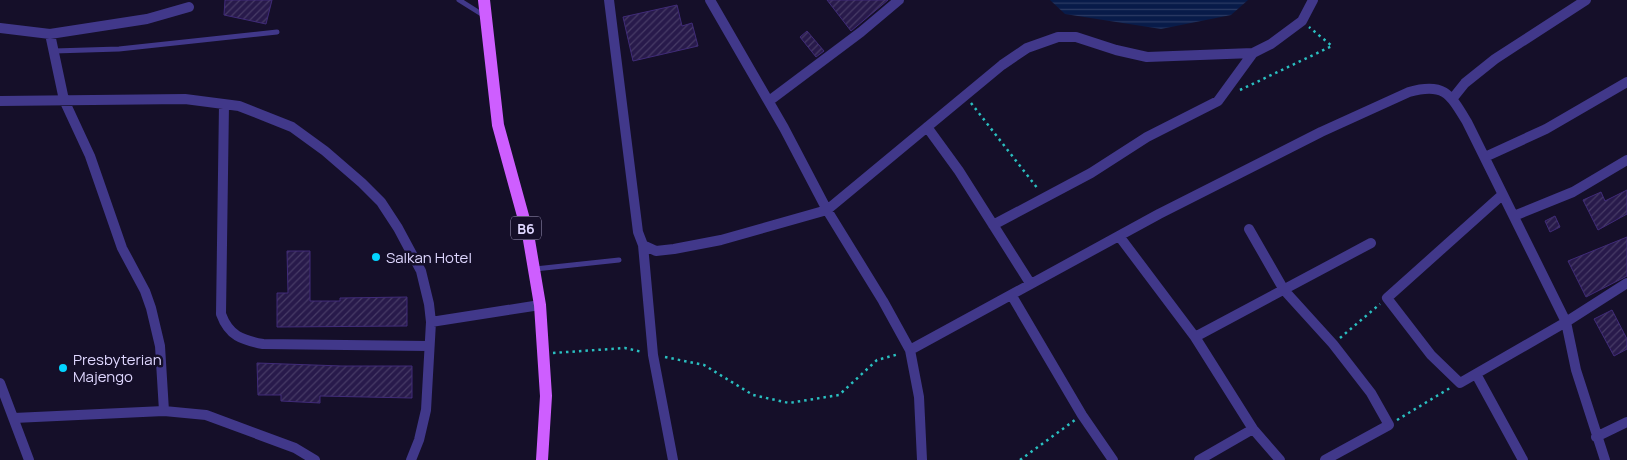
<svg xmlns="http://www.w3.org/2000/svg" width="1627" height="460" font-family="Manrope,sans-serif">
  <defs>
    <pattern id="water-rules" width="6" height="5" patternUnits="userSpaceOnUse" patternTransform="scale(1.25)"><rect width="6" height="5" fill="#081b49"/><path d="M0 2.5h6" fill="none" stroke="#2c3b64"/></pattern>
    <pattern id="building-hatch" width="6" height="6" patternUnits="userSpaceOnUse" patternTransform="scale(1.25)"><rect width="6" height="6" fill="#281a4b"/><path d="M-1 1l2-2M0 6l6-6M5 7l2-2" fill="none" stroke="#473b66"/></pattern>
  </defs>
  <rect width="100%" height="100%" fill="#150f29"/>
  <path fill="url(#water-rules)" d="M 1050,0 L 1248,0 L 1231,15 L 1161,29 L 1065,14 Z"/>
  <path fill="url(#building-hatch)" stroke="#402b78" d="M 225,0 L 272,0 L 266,24 L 224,15 Z
    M 827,0 L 888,0 L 851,31 Z
    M 677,5 L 682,26 L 692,23 L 698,46 L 633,61 L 623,17 Z
    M 807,31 L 824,51 L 816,57 L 800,37 Z
    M 1627,190 L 1627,214 L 1598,230 L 1583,200 L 1601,192 L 1605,201 Z
    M 1555,216 L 1560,227 L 1550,232 L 1545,221 Z
    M 1627,237 L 1627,276 L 1586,297 L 1568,261 Z
    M 287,251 L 310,251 L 310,301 L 340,301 L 340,298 L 407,297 L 407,326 L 277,327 L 277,293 L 288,293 Z
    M 1612,310 L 1627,339 L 1627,349 L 1614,356 L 1594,319 Z
    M 257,363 L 342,366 L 412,366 L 412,398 L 320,396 L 320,403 L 281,401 L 281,395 L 258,395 Z"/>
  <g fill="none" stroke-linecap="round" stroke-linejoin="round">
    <path stroke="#2abfc0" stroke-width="2.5" stroke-dasharray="2.5 4" stroke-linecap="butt" d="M 1240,90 L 1332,46 L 1309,27
      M 971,103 L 1038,189
      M 1340,338 L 1380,304
      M 553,353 L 625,348 L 642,352
      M 665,357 L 704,365 L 753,395 L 789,403 L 839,395 L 877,360 L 899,354
      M 1397,420 L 1450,388
      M 1020,460 L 1075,420"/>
    <path stroke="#41388a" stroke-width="5" d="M 459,0 L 483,15
      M 54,51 L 119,49 L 277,32
      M 535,269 L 619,260"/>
    <path stroke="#41388a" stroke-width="10" d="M 609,0 L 638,232 L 643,245 L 656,251 L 674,249 L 721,240 L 827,210 L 1002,65 L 1027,48 L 1058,37 L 1076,37 L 1116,50 L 1147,57 L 1253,53 L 1271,44 L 1302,21 L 1313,0
      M 710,0 L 784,128 L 827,210 L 883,301 L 910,350 L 919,397 L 922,460
      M 0,28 L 50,34 L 147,19 L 189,7
      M 50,34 L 64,100 L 90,156 L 122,248 L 145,291 L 151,308 L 160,346 L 164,411
      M 1453,98 L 1465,83 L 1495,59 L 1586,0
      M 0,101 L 185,99 L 239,106 L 292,127 L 325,151 L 362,183 L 381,202 L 398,228 L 421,271 L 429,304 L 431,322 L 426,410 L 419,440 L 411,460
      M 769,101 L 861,32 L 899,0
      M 224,104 L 221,314 C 229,336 242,340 263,344 L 428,346
      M 927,127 L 959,171 L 1030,283
      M 1485,157 L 1546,129 L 1627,82
      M 1502,195 L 1387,298 L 1431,355 L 1460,383 L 1566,322 L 1627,283
      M 1514,216 L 1573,192 L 1627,160
      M 993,225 L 1091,173 L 1147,137 L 1218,101 L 1253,53
      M 1249,229 L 1284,290 L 1333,344 L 1371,393 L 1389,425 L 1325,460
      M 1119,236 L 1195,337 L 1253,429 L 1280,460
      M 643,245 L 653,355 L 673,460
      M 1012,296 L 1082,415 L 1113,460
      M 431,322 L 540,305
      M 1195,337 L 1371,243
      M 910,350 L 1159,214 L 1321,132 L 1409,92 C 1444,82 1450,94 1467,122 L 1566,322 L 1576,370 L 1605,460
      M 1476,374 L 1523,460
      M 0,383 L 29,460
      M 14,418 L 164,411 L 206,415 L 295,448 L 315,460
      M 1596,437 L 1627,422
      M 1199,460 L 1253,429"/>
    <path stroke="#ce5eff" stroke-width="12" d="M 484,0 L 498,125 L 528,234 L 540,305 L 546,396 L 542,460"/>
  </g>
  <g fill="#03d4ff" stroke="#150f29" stroke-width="2">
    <circle cx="376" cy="257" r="5"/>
    <circle cx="63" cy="368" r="5"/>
  </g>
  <g text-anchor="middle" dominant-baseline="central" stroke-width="5" stroke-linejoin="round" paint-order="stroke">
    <rect fill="#150f29" stroke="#a29bbf" stroke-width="1" x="511" y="216.5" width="30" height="23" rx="4"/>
    <g font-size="14" font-weight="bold" fill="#dfd7ff">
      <text x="526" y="228">B6</text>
    </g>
    <g font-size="15" fill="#dfd7ff" stroke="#150f29" text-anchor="start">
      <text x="386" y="257">Salkan Hotel</text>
      <text x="73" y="359">Presbyterian<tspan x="73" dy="17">Majengo</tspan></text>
    </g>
  </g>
</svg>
